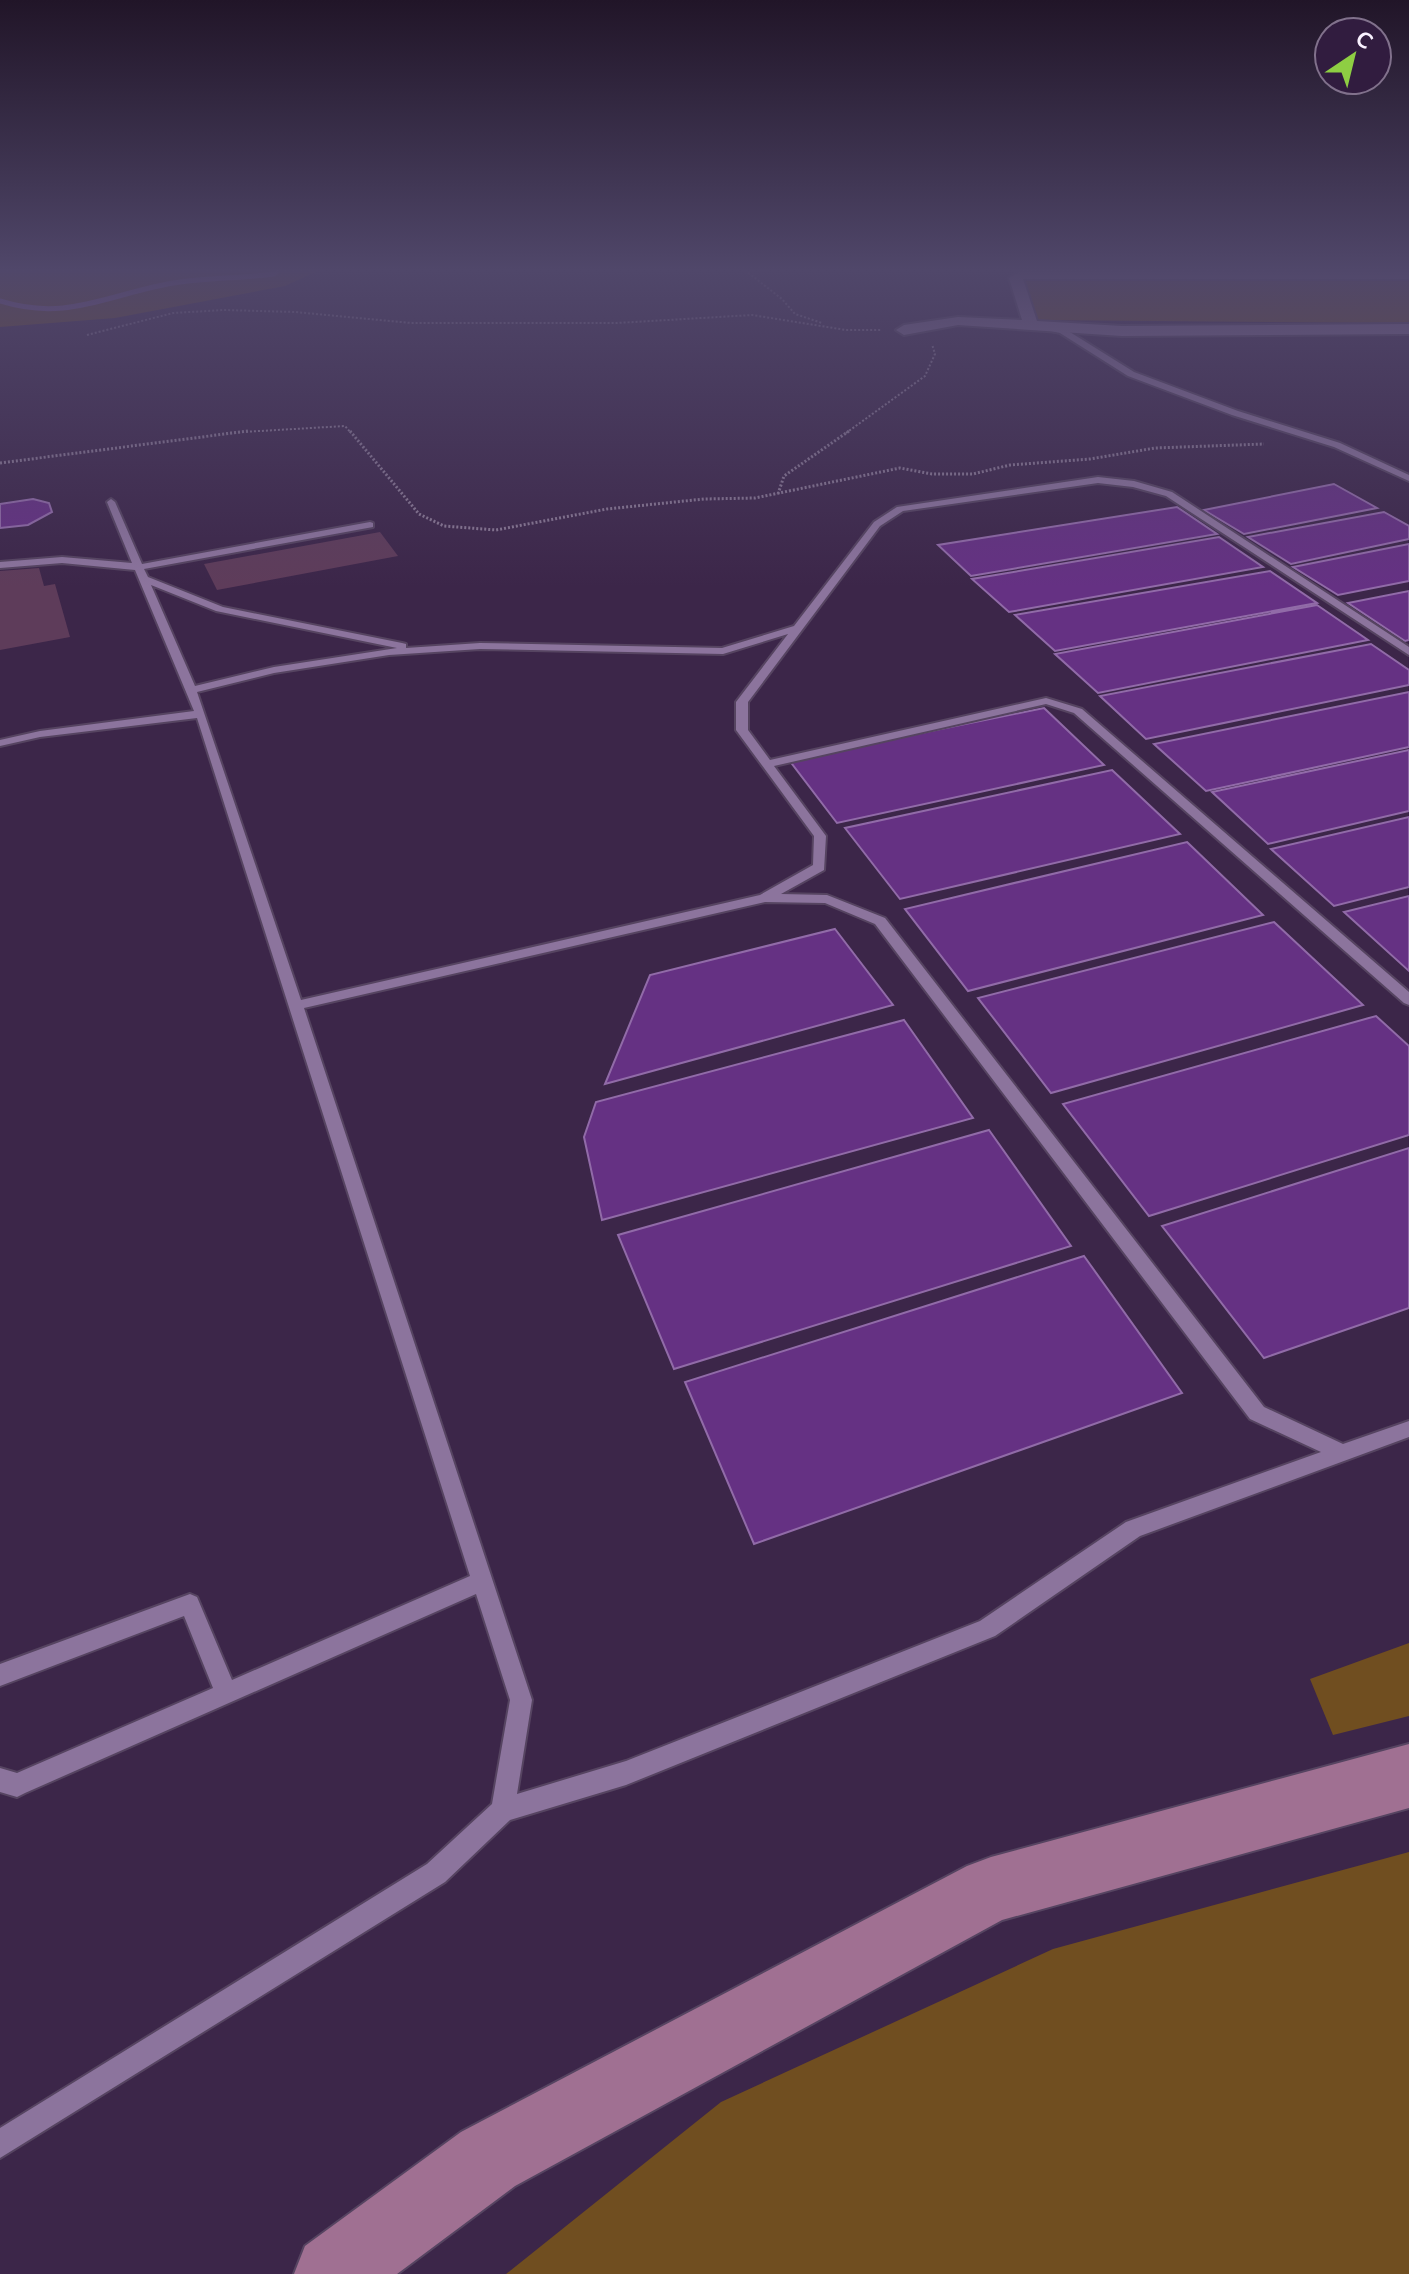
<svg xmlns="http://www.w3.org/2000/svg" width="1409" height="2274" font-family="Mulish,sans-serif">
  <rect width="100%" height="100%" fill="#3c2649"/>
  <path fill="#704e20" d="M 0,268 L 324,268 L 285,286 L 115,318 L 0,327 Z
    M 1023,268 L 1409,268 L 1409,323 L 1034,320 Z
    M 1409,1643 L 1409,1716 L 1333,1735 L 1310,1679 Z
    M 1409,1852 L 1409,2274 L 506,2274 L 721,2102 L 1053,1949 Z"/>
  <path fill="#653183" stroke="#916ba8" stroke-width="2" d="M 1334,484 L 1377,508 L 1244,534 L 1204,510 Z
    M 33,499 L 49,503 L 52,512 L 28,525 L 0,528 L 0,504 Z
    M 1177,507 L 1217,534 L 971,576 L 938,545 Z
    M 1384,512 L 1409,526 L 1409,539 L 1291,564 L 1248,537 Z
    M 1219,537 L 1263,567 L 1009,612 L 972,579 Z
    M 1409,544 L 1409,581 L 1338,595 L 1293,567 Z
    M 1270,571 L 1317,603 L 1055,651 L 1015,615 Z
    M 1409,591 L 1409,640 L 1405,641 L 1348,603 Z
    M 1317,605 L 1368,640 L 1098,693 L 1055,654 Z
    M 1371,644 L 1409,670 L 1409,685 L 1146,739 L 1100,696 Z
    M 1409,692 L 1409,747 L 1206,791 L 1154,744 Z
    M 1044,708 L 1104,765 L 837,823 L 789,760 Z
    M 1409,750 L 1409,811 L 1268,844 L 1212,792 Z
    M 1112,770 L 1180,834 L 900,899 L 845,828 Z
    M 1409,817 L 1409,887 L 1334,906 L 1271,849 Z
    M 1187,842 L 1263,915 L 968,991 L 905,909 Z
    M 1409,896 L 1409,971 L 1344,912 Z
    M 1274,922 L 1363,1005 L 1051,1093 L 978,998 Z
    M 835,929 L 893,1005 L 605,1084 L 650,975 Z
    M 1376,1016 L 1409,1046 L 1409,1135 L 1149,1216 L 1063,1104 Z
    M 904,1020 L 973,1118 L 602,1220 L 584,1137 L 596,1102 Z
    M 989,1130 L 1071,1246 L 674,1369 L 618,1235 Z
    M 1409,1148 L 1409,1308 L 1264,1358 L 1162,1226 Z
    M 1084,1256 L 1182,1393 L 754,1544 L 685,1382 Z"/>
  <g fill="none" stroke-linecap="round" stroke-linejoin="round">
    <path stroke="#916ba8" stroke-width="5" d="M 0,301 C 63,321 103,297 163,285 C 199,277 238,279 274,274 L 280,268"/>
  </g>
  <path fill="#5e3c5a" d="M 380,532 L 398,556 L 217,590 L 204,564 Z
    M 39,568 L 44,586 L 55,584 L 70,637 L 0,650 L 0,571 Z"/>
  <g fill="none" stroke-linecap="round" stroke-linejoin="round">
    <g stroke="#564461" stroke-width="4">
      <path id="lane" d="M 1045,326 L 1065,329 L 1134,372 L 1238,411 L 1340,443 L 1409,475 L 1409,481 L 1334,447 L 1232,415 L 1128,376 L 1060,333 L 1043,329 Z
        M 1098,477 L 1134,481 L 1172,492 L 1409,647 L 1409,655 L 1166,496 L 1133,487 L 1098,483 L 903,511 L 880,526 L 748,702 L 748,730 L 770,760 L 1046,698 L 1082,709 L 1409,992 L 1409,1005 L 1404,1003 L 1074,713 L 1046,704 L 774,766 L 826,836 L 824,870 L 781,894 L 827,895 L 885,918 L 1264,1407 L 1343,1444 L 1409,1421 L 1409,1437 L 1140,1536 L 995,1636 L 626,1785 L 510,1820 L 445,1882 L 0,2158 L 0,2128 L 427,1864 L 492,1804 L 510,1700 L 476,1594 L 25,1793 L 17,1797 L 0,1792 L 0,1768 L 17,1773 L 213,1688 L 184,1616 L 0,1686 L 0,1664 L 190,1594 L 197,1597 L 232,1680 L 470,1576 L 197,718 L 40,737 L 0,746 L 0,740 L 40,731 L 194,711 L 135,570 L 62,563 L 0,568 L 0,562 L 62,557 L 132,563 L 107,502 L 111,499 L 115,502 L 142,564 L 370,522 L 373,523 L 373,527 L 144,569 L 148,577 L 223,607 L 402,643 L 406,644 L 406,648 L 480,643 L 722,648 L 794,626 L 874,522 L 897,507 ZM 151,585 L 216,611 L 397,648 L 274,667 L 195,686 ZM 788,634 L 736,702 L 736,730 L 814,836 L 813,865 L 760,895 L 301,1000 L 197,692 L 274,673 L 389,655 L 480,649 L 723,654 ZM 765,902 L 825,903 L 875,924 L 1250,1419 L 1321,1452 L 1126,1522 L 980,1621 L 626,1761 L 517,1794 L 532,1700 L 304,1008 Z"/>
    </g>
    <g stroke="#564461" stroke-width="4">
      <path id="street" d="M 1023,270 L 1409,271 L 1409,279 L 1023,279 L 1037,321 L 1122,326 L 1409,324 L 1409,334 L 1122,336 L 958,325 L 904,335 L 896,330 L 904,325 L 958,317 L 1022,320 L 1009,278 Z"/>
    </g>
    <g stroke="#564461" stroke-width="4">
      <path id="secondary" d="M 1409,1744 L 1409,1808 L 1002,1920 L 515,2186 L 397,2274 L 294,2274 L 305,2246 L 461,2132 L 967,1866 L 991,1857 Z"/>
    </g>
    <path stroke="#8b7a95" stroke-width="2" stroke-dasharray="2 2" stroke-linecap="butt" d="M 742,268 L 782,299 L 795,314 L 822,323
      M 87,335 L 173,313 L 224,310 L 295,312 L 411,323 L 617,323 L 752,315 L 846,330 L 881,330
      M 226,433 L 345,426 L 351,433
      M 846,433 L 925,376 L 935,354 L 932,344"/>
    <path stroke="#8b7a95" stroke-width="3" stroke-dasharray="2 2" stroke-linecap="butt" d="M 350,431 L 419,514 L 444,526 L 496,530 L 607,509 L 704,499 L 755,498 L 900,468 L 932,474 L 973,474 L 1010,465 L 1090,459 L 1155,448 L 1264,444
      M 0,463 L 248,431
      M 778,494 L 784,476 L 849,431"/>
    <use href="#lane" fill="#8c749d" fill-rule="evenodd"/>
    <use href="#street" fill="#8c749d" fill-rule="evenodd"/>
    <use href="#secondary" fill="#a07092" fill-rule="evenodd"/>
  </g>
  <linearGradient id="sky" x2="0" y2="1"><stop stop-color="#211528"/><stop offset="0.46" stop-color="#50476a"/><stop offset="1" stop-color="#50476a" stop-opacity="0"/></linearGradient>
  <rect width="1409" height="587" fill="url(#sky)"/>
  <g transform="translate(1353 56) rotate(35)"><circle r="38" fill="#311c3f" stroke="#81718c" stroke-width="2"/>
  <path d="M0-6L14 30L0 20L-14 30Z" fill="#8ece43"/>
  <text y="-12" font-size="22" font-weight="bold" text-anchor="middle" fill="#f9f1ff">С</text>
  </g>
</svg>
